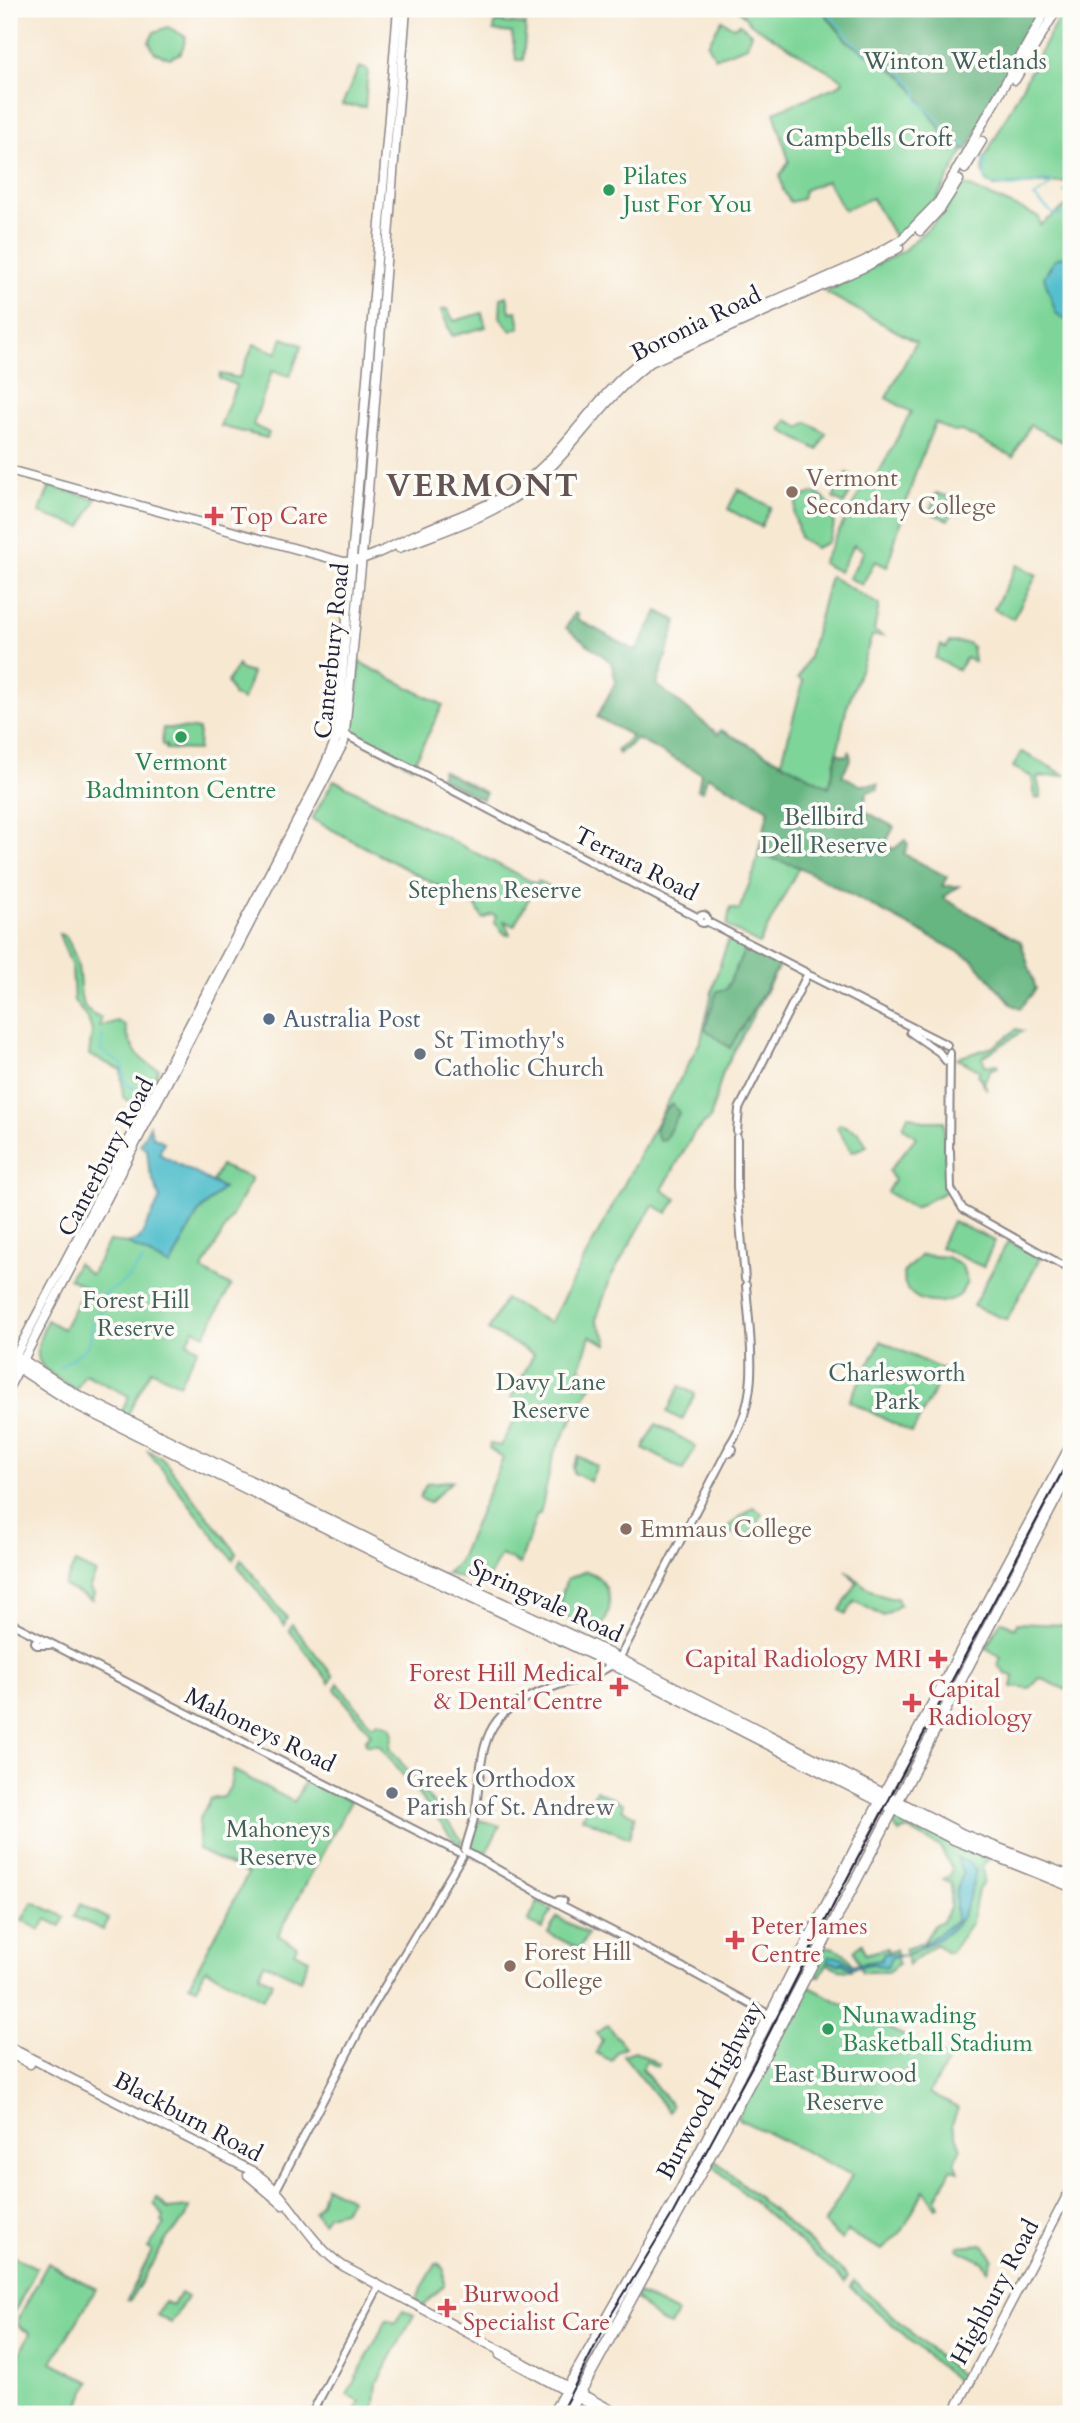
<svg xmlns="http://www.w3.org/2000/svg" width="1080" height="2423" font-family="Cardo,serif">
  <rect width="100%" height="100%" fill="#fdfcf7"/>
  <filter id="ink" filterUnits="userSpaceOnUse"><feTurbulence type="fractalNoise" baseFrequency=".0143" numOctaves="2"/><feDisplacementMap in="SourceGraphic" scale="14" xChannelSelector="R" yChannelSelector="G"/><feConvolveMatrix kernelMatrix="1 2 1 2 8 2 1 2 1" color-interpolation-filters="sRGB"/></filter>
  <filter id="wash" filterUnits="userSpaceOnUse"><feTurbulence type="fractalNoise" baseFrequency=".00686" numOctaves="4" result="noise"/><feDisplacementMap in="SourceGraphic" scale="28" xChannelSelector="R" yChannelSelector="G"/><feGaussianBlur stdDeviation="1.57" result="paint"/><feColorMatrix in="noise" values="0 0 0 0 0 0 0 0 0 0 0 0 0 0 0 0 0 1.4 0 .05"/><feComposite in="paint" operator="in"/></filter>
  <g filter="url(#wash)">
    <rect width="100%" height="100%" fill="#f7e8d2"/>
    <path fill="#7ed599" stroke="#507c6a" stroke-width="2" d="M 738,9 L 1042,9 L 934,204 L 908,232 L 894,236 L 872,198 L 844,210 L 827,181 L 804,190 L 802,199 L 790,202 L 783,190 L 780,176 L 789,161 L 774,112 L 840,85 L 843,80 L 751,24 Z
      M 1063,9 L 1071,9 L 1071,190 L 1066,182 L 994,187 C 983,180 981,171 984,159 Z
      M 722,20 L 733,27 L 740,24 L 751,33 L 747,46 L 715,58 L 708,44 Z
      M 495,22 L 526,25 L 523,60 L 516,60 L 512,33 L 494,31 Z
      M 168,27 L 186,37 L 181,53 L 170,58 L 155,53 L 149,42 L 154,32 Z
      M 359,67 L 368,70 L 365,107 L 342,105 Z
      M 963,184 L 1039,217 L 1040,225 L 1071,203 L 1071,446 L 1030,425 L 1013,457 L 962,431 L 953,432 L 935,423 L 916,471 L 887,567 L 875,561 L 862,585 L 849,578 L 864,551 L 854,545 L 839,572 L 822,563 L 868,477 L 875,480 L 911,412 L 886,398 L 916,342 L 825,292 L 903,251 L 938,219 Z
      M 507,296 L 510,312 L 517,311 L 520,327 L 511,331 L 500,317 L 501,298 Z
      M 447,309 L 454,321 L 482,313 L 486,327 L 452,336 L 441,310 Z
      M 283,338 L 302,345 L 290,376 L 272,371 L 253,425 L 269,433 L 267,438 L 220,426 L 236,385 L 219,378 L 220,374 L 239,378 L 254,344 L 277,353 Z
      M 787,420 L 800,427 L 807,422 L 826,433 L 818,450 L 781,430 Z
      M 847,473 L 858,479 L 844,504 L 833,498 Z
      M 50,486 L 96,499 L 82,527 L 39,513 Z
      M 738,489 L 771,507 L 761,527 L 728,509 Z
      M 813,493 C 835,499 839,526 827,543 L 815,548 L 800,538 L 794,514 L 798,498 Z
      M 936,493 L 960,500 L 948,520 L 930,513 Z
      M 1017,565 L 1037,575 L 1013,619 L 994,609 Z
      M 830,576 L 879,605 L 874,631 L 883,636 L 872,636 L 846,710 L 830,787 L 816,780 L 799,867 L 759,944 L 727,926 L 730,908 L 739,910 L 754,872 L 769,809 L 771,781 L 782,761 L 803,681 L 798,678 L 809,657 Z
      M 949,642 L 968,643 L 972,646 L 974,662 L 966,658 L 958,670 L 935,658 L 941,645 L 946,648 Z
      M 359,662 L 443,705 L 412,767 L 352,735 C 346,721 356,705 358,691 C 359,682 359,672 359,662 Z
      M 238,665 L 241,670 L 252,673 L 243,700 L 234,696 L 227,682 Z
      M 163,728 L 199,729 L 198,750 L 166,749 L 166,745 L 162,745 Z
      M 1021,752 L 1022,752 L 1065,775 L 1037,777 L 1041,797 L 1035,799 L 1032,777 L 1013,767 Z
      M 334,780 L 536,884 L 538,881 L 550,887 L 545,894 L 534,889 L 514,926 L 504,921 L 510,934 L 506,935 L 494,922 L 496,916 L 492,914 L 483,919 L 476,906 L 312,819 Z
      M 59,934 L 66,936 C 71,946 76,956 78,967 C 82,989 75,1010 101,1018 L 100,1027 L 117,1021 L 125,1025 C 130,1046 138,1062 159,1069 L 139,1108 L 123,1097 L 121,1070 L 89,1055 L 92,1031 L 88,1019 L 74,1001 L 72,967 Z
      M 729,938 L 779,966 L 723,1072 L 710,1119 L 694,1133 L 662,1190 L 677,1199 L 667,1213 L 653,1205 L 611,1277 L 596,1320 L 608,1340 L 608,1345 L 590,1336 L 580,1368 L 593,1382 L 554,1453 L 540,1514 L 537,1514 L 520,1564 L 501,1555 L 485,1584 C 472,1579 459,1579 446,1573 L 458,1563 L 503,1458 L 489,1448 L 490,1444 L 500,1446 L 518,1415 L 521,1402 L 511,1398 L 534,1354 L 488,1330 L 505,1299 L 550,1323 L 701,1040 L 715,979 Z
      M 1017,1029 L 1023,1031 L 983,1057 L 985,1066 L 997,1064 L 998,1067 L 991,1069 L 984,1082 L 987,1090 L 978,1075 L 980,1071 L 957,1058 L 993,1047 Z
      M 908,1115 L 923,1121 L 944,1121 L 947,1191 L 914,1208 L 887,1192 L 894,1180 L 889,1171 L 916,1137 L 903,1127 Z
      M 840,1124 L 859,1132 L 867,1146 L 852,1152 L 837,1128 Z
      M 221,1166 L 251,1178 L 251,1181 L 202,1270 L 231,1286 L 205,1335 L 194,1329 L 187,1342 L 198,1348 L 179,1384 L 151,1370 L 127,1416 L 121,1413 L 129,1396 L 85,1374 L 76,1390 C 40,1367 27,1365 47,1320 L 63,1329 L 85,1287 L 69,1278 L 77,1263 L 91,1275 L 109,1241 L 127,1243 L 170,1266 L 198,1213 L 223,1188 L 212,1182 Z
      M 952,1221 L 995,1241 L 983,1267 L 940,1247 Z
      M 1008,1241 L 1040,1258 L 1007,1320 L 973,1306 Z
      M 921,1255 L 947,1257 L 962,1266 L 967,1282 L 960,1295 C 940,1309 903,1303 903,1273 Z
      M 881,1341 L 945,1371 L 912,1433 L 849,1401 Z
      M 680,1386 L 695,1394 L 682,1420 L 667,1412 Z
      M 656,1424 L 696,1446 L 683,1470 L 643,1448 Z
      M 147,1450 L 161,1457 L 237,1553 L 233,1560 Z
      M 578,1456 L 597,1466 L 590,1481 L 574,1473 L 573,1467 Z
      M 452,1481 L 429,1503 L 419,1498 L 427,1483 Z
      M 753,1507 L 763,1514 L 745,1540 L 725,1529 Z
      M 241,1559 L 287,1618 L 284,1625 L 238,1566 Z
      M 75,1563 L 96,1573 L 89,1589 L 94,1593 L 92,1600 L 64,1586 Z
      M 846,1570 C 859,1581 878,1600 897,1598 L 900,1605 L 883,1616 L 855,1601 L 846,1614 L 840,1610 L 857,1583 Z
      M 586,1571 C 609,1578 615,1604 604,1623 L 589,1631 L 569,1620 L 560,1600 L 567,1579 Z
      M 1001,1621 L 1015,1628 L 1017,1623 L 1062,1625 L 1071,1629 L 1071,1692 L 1040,1678 L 1029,1689 L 1012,1687 L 1014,1676 L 1006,1674 L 998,1665 L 1001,1657 L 986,1648 Z
      M 292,1624 L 333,1676 L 330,1683 L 289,1630 Z
      M 338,1683 L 372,1726 L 378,1722 L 390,1726 L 393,1733 L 390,1748 L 462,1840 L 459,1846 L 379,1745 L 367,1745 L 365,1741 L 371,1734 L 335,1689 Z
      M 233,1770 L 294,1802 L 306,1779 L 351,1801 L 278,1935 L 297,1946 L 294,1952 L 309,1959 L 300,1980 L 264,1963 L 259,1975 L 273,1982 L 263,1999 L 206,1969 L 196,1988 L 189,1985 L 248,1874 L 198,1850 L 199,1820 L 210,1799 L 224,1797 L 230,1787 Z
      M 596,1790 L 624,1804 L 622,1809 L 635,1816 L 629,1838 L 582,1818 Z
      M 479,1820 L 500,1826 L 483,1859 L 468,1849 Z
      M 895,1820 L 905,1821 L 989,1859 L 982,1865 L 984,1882 L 978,1890 L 972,1922 L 951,1952 L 947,1953 L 936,1944 L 908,1965 L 905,1949 L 923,1943 L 935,1924 L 943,1921 L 950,1908 L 951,1883 L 943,1879 L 950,1876 L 952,1869 L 940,1847 L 908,1829 L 899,1832 L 893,1824 Z
      M 33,1902 L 65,1917 L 61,1926 L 46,1919 L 40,1930 L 22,1920 Z
      M 538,1902 L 552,1910 L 542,1929 L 528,1922 Z
      M 80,1904 L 109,1919 L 103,1930 L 74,1917 Z
      M 557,1917 L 588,1934 L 579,1949 L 548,1933 Z
      M 862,1944 L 865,1954 L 887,1948 L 888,1952 L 896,1950 L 898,1964 L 888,1972 L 862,1972 L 854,1950 Z
      M 825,1947 C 837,1946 847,1953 852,1964 L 851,1970 L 839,1969 L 827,1964 L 820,1976 L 811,1974 Z
      M 806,1985 L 949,2059 L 929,2093 L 958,2108 L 952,2124 L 961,2148 L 955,2161 L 959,2171 L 951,2169 L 936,2199 L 939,2206 L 936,2207 L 924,2190 L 903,2230 L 882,2250 L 847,2231 L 842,2240 L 824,2224 L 852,2175 L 737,2118 Z
      M 608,2025 L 625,2047 L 617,2051 L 612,2061 L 596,2053 L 602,2040 L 596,2033 Z
      M 635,2051 L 659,2064 L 657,2067 L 646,2061 L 642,2069 L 672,2106 L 669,2112 L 623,2055 Z
      M 715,2160 L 848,2276 L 845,2282 L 712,2165 Z
      M 326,2186 L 351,2199 L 344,2211 L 328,2215 L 323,2223 L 314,2212 L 321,2202 Z
      M 157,2198 L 168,2209 L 189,2207 L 186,2218 L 168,2237 L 130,2301 L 127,2300 L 152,2251 L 148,2248 L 165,2224 L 162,2222 L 164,2217 L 154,2203 Z
      M 982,2244 L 993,2258 L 988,2271 L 983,2262 L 957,2249 L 958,2246 Z
      M 9,2254 L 37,2268 L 14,2313 L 9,2310 Z
      M 48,2263 L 96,2289 L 52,2362 L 91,2382 L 74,2414 L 9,2414 L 9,2363 L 14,2365 L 30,2333 L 19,2327 L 18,2319 Z
      M 436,2263 L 439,2263 L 444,2270 L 444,2285 L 424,2306 L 415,2301 Z
      M 853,2281 L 965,2380 L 962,2386 L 850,2287 Z
      M 180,2293 L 187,2297 L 171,2323 L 157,2315 L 164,2302 L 173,2305 Z
      M 637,2293 L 677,2313 L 670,2326 L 660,2322 L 635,2298 Z
      M 403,2310 L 414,2315 L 377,2383 L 374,2414 L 354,2414 L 360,2402 L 347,2395 L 387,2319 L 395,2323 Z"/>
    <path fill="#66b681" stroke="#446c5e" stroke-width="2" d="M 821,9 L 1042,9 L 967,150 L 948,140 L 905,78 L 847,41 Z
      M 658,611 L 677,621 L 657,685 L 718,734 L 721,730 L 829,787 L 837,753 L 846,756 L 849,752 L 851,758 L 842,775 L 860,785 L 878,784 L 878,789 L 867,792 L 863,810 L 894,827 L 885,844 L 894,849 L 905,840 L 908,845 L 904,854 L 947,877 L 942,886 L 959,886 L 943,898 L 1021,942 L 1036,989 L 1020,1009 L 1011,1004 L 972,959 L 799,867 L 758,854 L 769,809 L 707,776 L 703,791 L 698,790 L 701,773 L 637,739 L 619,754 L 617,750 L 632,736 L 597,717 L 616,681 L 611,662 L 566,628 L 574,613 L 578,615 L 577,619 L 636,651 Z
      M 442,770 L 486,793 L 482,800 L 440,778 Z
      M 746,947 L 779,966 L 730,1048 L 705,1029 L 717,991 L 726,989 Z
      M 673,1104 L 679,1113 L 665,1139 L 659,1140 L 655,1130 C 659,1119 663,1109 673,1104 Z"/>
    <path fill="#54c0cd" stroke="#3b7184" stroke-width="2" d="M 1071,254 L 1071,317 L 1063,319 L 1056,313 L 1044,277 L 1055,259 Z
      M 150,1125 L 152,1136 L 164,1142 L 159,1154 L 223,1188 L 198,1213 L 170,1266 L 127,1243 L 139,1240 L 160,1199 L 149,1169 L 147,1149 L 140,1145 Z
      M 957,1858 L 968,1862 L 976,1870 C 973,1884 968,1904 962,1916 C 954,1934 911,1956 891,1958 L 887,1967 L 872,1964 L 850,1968 L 842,1962 L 839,1964 L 827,1961 L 829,1956 L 841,1957 L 851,1965 L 881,1960 L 884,1953 L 902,1956 L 912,1953 L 956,1921 L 956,1892 L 963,1874 Z"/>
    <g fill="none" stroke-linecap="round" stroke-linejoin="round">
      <path stroke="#54c0cd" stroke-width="2" d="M 825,9 L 854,43 L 900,71 L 915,87 L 919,101 L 938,119 L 945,131 L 967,147
        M 978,154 L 986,162 L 985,180 L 987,184 L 1012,187 L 1051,180 L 1051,185 L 1034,197 L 1055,215 L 1069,215 L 1071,200 L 1064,191 L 1071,191
        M 103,1035 L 101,1051 L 122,1064 L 126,1084 L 136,1089 L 141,1100
        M 59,1368 L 86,1348 L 90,1340 L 93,1318 L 104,1310 L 103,1296 L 126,1280 L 143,1260"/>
    </g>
  </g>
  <g filter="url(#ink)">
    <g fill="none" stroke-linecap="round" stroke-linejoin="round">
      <g stroke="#8c8586" stroke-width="10">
        <path id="secondary" d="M 344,734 L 432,779
          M 437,782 L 545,839
          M 543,837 L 699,918
          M699 919a4 4 0 1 1 8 0a4 4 0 1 1-8 0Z
          M 706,921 L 807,973
          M 811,976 L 947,1045
          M 910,1032 L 939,1052 L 946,1061
          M 737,1131 L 739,1109 L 806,977
          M 737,1137 L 737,1188 L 745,1279
          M 950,1151 L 951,1189 L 963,1209 L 1071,1270
          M 949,1153 L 950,1053
          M 729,1446 C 762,1396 750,1341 746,1285
          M 729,1447 L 733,1449 L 730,1453 L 727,1451 Z
          M 9,1622 L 458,1852
          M 38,1638 L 35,1642 L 37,1645 L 49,1645
          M 465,1850 C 468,1836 474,1823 476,1809 C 484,1737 481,1712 556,1686 C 577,1679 603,1675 619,1659 L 727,1451
          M 465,1851 L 557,1903
          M 559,1900 L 563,1901 L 561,1905 L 557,1903 Z
          M 561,1905 L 684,1968
          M 688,1970 L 772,2016 L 786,2012
          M 360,2028 L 462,1856
          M 276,2190 L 359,2031
          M 319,2400 L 377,2290
          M 312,2414 L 317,2403"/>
      </g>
      <g stroke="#8c8586" stroke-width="11">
        <path id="primary" d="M 1015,80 L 1057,9
          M 965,169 L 982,141
          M 920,231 L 941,208 L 959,180
          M 9,470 L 344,562 C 369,561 397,543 419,533 C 457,516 498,505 530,478 C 573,442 600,391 645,358 L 864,261 L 901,240 L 939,201 L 1047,9
          M 399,548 C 445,530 497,515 535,482 C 577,446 605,395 651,362 L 867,266 L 899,248
          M 9,1368 L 318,781 L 337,737 L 398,9
          M 9,1387 L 344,742 L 367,503 L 406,9
          M 9,2047 L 252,2171 C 291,2195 305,2241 343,2266 L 619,2414
          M 9,2053 L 30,2064
          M 248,2175 L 283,2205
          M 500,2355 L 608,2414
          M 953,2414 L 1071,2188"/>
      </g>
      <g stroke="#8c8586" stroke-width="13">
        <path id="highway" d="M 9,1352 L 76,1395 L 413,1562 L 593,1646 L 963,1835 L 1071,1877
          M 9,1361 L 74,1403 L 398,1563 L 609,1662 L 954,1839 L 1071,1886
          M 553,2414 L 679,2194 L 861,1838 L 1071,1446
          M 568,2414 L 762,2060 L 1071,1469"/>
      </g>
      <use href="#secondary" stroke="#fff" stroke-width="6"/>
      <use href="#primary" stroke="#fff" stroke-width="8"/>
      <use href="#highway" stroke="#fff" stroke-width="10"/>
      <path stroke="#22223b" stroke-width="2" d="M 560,2414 L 611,2315 L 673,2213 L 756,2059 L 837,1898 L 1071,1455"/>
    </g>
  </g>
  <g fill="#2e9e5b" stroke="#fdfcf7" stroke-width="2.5">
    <circle cx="609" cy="190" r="7"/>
    <circle cx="181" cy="737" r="7"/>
    <circle cx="828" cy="2029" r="7"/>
  </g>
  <g fill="#8d6e63" stroke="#fdfcf7" stroke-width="2.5">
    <circle cx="792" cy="492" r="7"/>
    <circle cx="626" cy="1529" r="7"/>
    <circle cx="510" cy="1966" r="7"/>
  </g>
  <g fill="#e0444e" stroke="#fdfcf7" stroke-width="2.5">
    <path d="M210.5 505.5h7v7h7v7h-7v7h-7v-7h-7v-7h7z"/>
    <path d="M934.5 1648.5h7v7h7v7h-7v7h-7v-7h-7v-7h7z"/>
    <path d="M615.5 1676.5h7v7h7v7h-7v7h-7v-7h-7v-7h7z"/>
    <path d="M908.5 1692.5h7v7h7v7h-7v7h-7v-7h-7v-7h7z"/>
    <path d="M731.5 1929.5h7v7h7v7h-7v7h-7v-7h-7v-7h7z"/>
    <path d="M443.5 2297.5h7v7h7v7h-7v7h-7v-7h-7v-7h7z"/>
  </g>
  <circle fill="#5c6f8a" stroke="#fdfcf7" stroke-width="2.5" cx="269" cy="1019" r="7"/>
  <g fill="#6b7280" stroke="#fdfcf7" stroke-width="2.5">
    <circle cx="420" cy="1054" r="7"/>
    <circle cx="392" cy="1793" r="7"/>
  </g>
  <g text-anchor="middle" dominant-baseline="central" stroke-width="7" stroke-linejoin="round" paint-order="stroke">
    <g font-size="24" fill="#42615c" stroke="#fdfcf7">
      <text x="955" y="61">Winton Wetlands</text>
      <text x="869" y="138">Campbells Croft</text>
      <text x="824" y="817">Bellbird<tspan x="824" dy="28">Dell Reserve</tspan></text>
      <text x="495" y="890">Stephens Reserve</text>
      <text x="136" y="1300">Forest Hill<tspan x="136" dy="28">Reserve</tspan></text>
      <text x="897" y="1373">Charlesworth<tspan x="897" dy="28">Park</tspan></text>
      <text x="551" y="1382">Davy Lane<tspan x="551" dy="28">Reserve</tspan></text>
      <text x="278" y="1829">Mahoneys<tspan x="278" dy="28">Reserve</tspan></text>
      <text x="845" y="2074">East Burwood<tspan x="845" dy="28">Reserve</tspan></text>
    </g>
    <g font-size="24" fill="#27864d" stroke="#fdfcf7" text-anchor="start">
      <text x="623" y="176">Pilates<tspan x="623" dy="28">Just For You</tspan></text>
      <text x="181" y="762" text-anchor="middle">Vermont<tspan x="181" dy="28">Badminton Centre</tspan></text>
      <text x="842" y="2015">Nunawading<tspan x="842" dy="28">Basketball Stadium</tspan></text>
    </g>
    <g font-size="24" fill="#22223b" stroke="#fdfcf7">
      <text transform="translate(696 324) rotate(-26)">Boronia Road</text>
      <text transform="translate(332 651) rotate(-84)">Canterbury Road</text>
      <text transform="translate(636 864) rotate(27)">Terrara Road</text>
      <text transform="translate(106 1157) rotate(-62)">Canterbury Road</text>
      <text transform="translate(546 1601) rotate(25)">Springvale Road</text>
      <text transform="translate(260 1730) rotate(26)">Mahoneys Road</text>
      <text transform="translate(710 2090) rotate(-62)">Burwood Highway</text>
      <text transform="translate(188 2117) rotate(28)">Blackburn Road</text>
      <text transform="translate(995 2292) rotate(-62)">Highbury Road</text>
    </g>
    <g font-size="24" fill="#785e54" stroke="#fdfcf7" text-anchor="start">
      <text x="806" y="478">Vermont<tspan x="806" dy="28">Secondary College</tspan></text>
      <text x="640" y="1529">Emmaus College</text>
      <text x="524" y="1952">Forest Hill<tspan x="524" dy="28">College</tspan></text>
    </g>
    <g font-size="24" fill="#be3a42" stroke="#fdfcf7" text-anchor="start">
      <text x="230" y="516">Top Care</text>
      <text x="922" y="1659" text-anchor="end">Capital Radiology MRI</text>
      <text x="603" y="1673" text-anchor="end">Forest Hill Medical<tspan x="603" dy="28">&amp; Dental Centre</tspan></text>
      <text x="928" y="1689">Capital<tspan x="928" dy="28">Radiology</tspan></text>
      <text x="751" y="1926">Peter James<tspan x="751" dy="28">Centre</tspan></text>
      <text x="463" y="2294">Burwood<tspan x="463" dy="28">Specialist Care</tspan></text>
    </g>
    <g font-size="24" fill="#4e5e75" stroke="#fdfcf7" text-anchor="start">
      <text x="283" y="1019">Australia Post</text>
    </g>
    <g font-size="24" fill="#5b616d" stroke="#fdfcf7" text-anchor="start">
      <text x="434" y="1040">St Timothy's<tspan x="434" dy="28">Catholic Church</tspan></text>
      <text x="406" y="1779">Greek Orthodox<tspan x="406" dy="28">Parish of St. Andrew</tspan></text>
    </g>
    <g font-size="32" font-weight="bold" letter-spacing="2" fill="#645454" stroke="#fdfcf7">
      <text x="483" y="486">VERMONT</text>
    </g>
  </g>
  <rect width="1080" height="2423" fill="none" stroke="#fdfcf7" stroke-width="35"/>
</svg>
